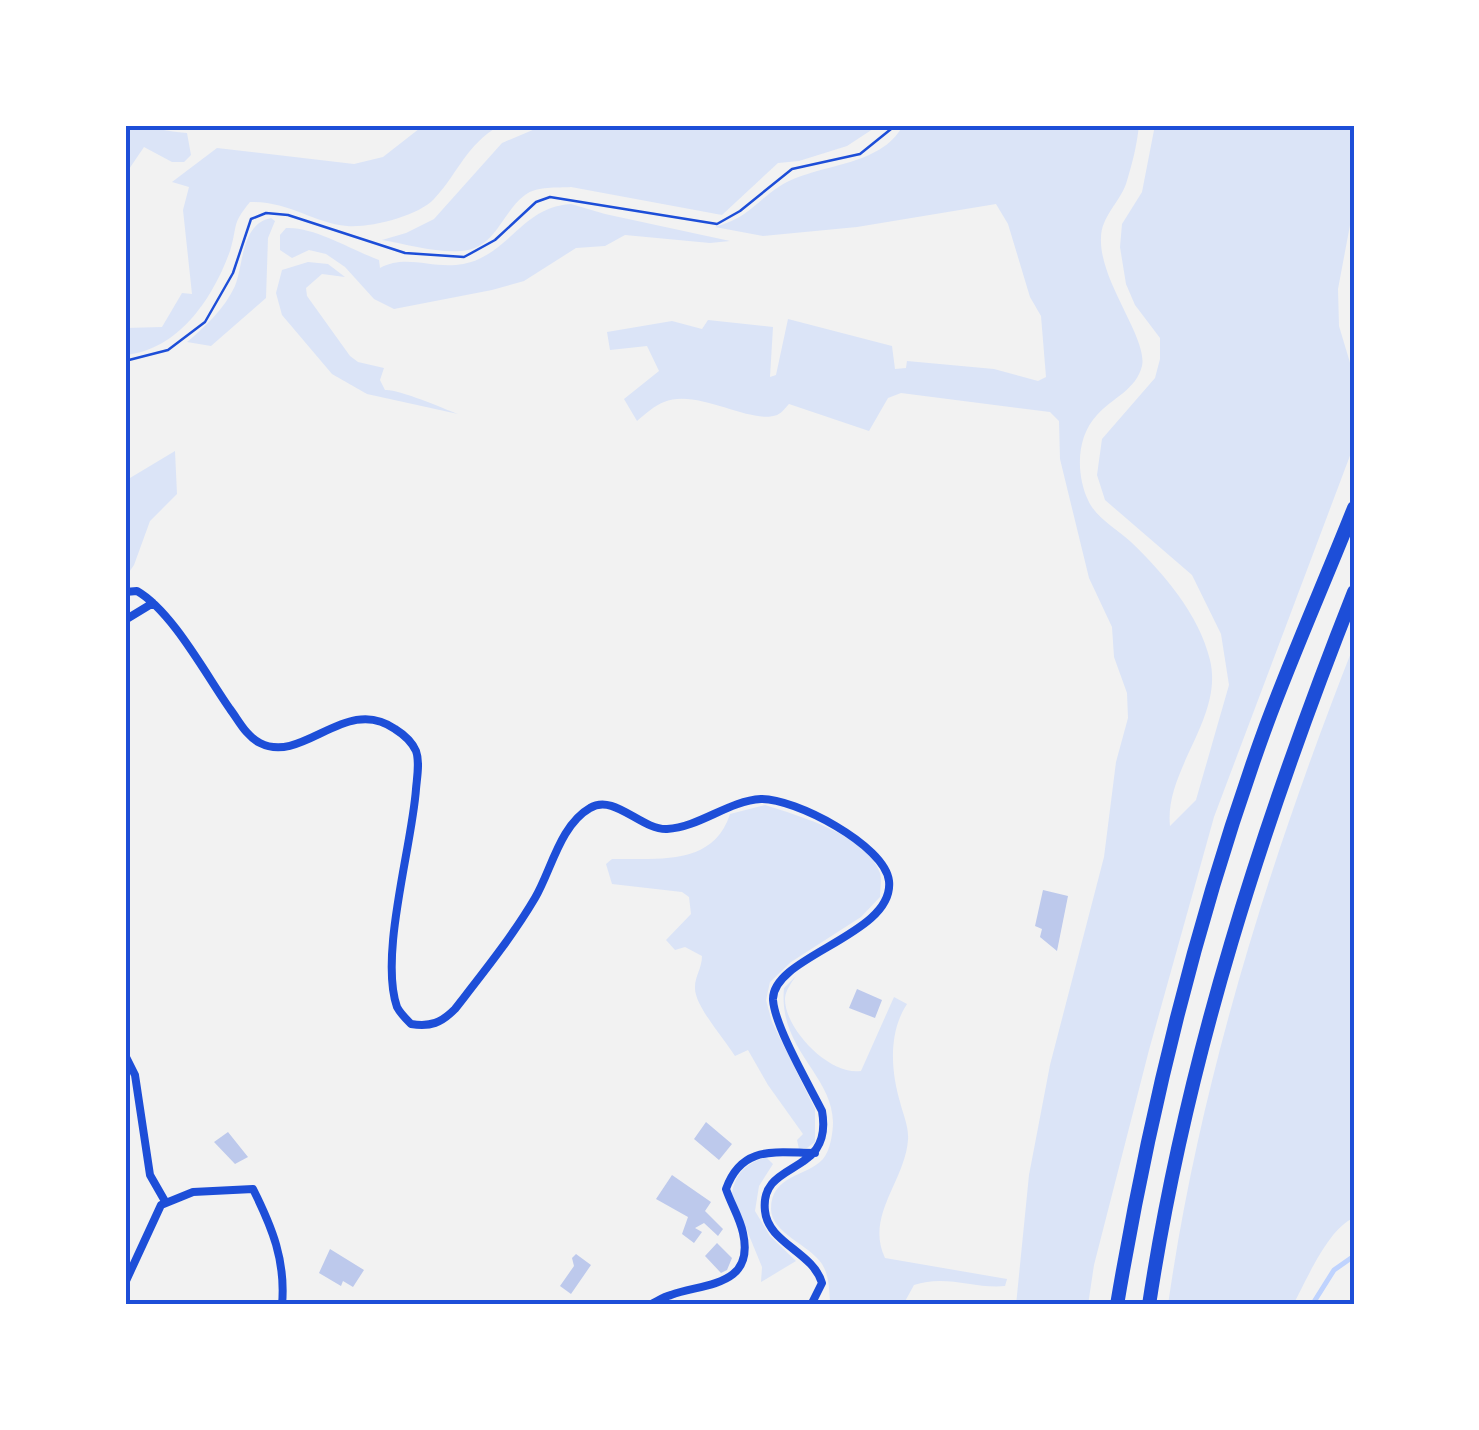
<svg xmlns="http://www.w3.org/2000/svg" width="1479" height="1430" font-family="'Alegreya Sans',sans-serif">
  <rect width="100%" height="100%" fill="#f2f2f2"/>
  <path fill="#dbe4f7" d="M 125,125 C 147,125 165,132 187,133 L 191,155 L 184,162 L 172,162 L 144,147 L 125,175 Z
    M 424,125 L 500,125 C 464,147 460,171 434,199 C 418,216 371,228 347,226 C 313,223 289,201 250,202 C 231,225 238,225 230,251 C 213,298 179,350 125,355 L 125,328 L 162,327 L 182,293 L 192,294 L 183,210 L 189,187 L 172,182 L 217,148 L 354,164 L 383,157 Z
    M 609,125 L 879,125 L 847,146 L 799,161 L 778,163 L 722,215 L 571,187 C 557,188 537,186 525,195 C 501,213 496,249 461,251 C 436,253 406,244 382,240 L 406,233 L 434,219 L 502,143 L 535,129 Z
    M 903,125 L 1139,125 C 1137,145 1132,165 1126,184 C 1119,203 1101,217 1101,238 C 1099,281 1148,338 1142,366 C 1136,390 1112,398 1097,415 C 1076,437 1076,474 1088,500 C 1096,518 1117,529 1131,542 C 1164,574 1199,614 1210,660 C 1224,718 1164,770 1170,826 L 1196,800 L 1229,685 L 1221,634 L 1192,575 L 1105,500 L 1097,475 L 1102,439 L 1155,378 L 1160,359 L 1160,338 L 1135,305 L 1126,284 L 1120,247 L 1122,224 L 1142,192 L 1155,125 L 1354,125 L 1354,204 L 1338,289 L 1339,326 L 1354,376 L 1354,445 L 1214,817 L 1149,1050 L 1094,1265 L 1088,1305 L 1016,1305 L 1029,1175 L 1050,1065 L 1104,857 L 1116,762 L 1128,718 L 1127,693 L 1114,657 L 1112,627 L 1089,578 L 1060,459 L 1059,421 L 1050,412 L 901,393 L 888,398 L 869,431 L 789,404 C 785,408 782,413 777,415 C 750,425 698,388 664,402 C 655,405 644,415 637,421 L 624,399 L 659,371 L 647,346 L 610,350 L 607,332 L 672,321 L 702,329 L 708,320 L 773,327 L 770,377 L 776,375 L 788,319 L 892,346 L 895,369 L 906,368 L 907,361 L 994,369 L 1038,381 L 1046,377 L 1041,316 L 1030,297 L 1008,224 L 996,204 L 857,227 L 763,236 L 715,227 C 749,217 753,204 780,186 C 816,163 881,168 903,125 Z
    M 571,204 L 605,214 L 730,241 L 710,243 L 625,235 L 605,246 L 576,248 L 524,281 L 492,290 L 394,309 L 374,299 L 345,267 L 326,254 L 309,250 L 292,258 L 280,250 L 280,235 L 286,228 C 313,226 352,250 379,260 L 380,268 C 411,251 441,276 479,259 C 515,242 527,207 571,204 Z
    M 271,218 L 275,221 L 268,238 L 266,298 L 211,346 L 187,342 C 205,327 225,308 235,286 C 244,263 241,224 271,218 Z
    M 308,262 L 328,264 L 345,277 L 322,274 L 306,288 L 307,296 L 350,356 L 358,362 L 384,368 L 380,380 L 385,390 C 399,389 442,408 458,414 L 367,394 L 332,374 L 282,315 L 276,293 L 282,270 Z
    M 175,451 L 177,494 L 150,521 L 134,565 L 125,578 L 125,481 Z
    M 1354,645 L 1354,1218 C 1329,1227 1306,1281 1293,1305 L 1168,1305 C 1200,1080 1271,856 1354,645 Z
    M 765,805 C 799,816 867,835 880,873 C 882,879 880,889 880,897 L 861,917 L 791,962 L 770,982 L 766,1000 L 772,1022 L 815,1109 L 815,1142 L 807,1148 L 799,1149 L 797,1140 L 803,1134 L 768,1085 L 748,1050 L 735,1056 C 723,1037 694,1005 695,987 C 695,976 702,968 702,956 L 685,947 L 675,950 L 666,940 L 691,914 L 689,897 L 682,892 L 612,884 L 606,864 L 612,859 C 657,858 713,867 730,814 Z
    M 796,976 C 791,983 786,990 785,998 C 784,1029 830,1076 861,1071 L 894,997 L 907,1004 C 888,1033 891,1071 900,1102 C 903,1114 909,1127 908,1140 C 905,1181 865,1216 885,1258 L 1007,1279 L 1005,1286 C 975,1289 945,1274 914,1285 L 903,1305 L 825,1305 L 830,1301 C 829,1288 829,1275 822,1264 C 810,1245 771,1233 771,1209 C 771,1175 806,1177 823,1159 C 830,1151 833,1133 833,1122 C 832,1074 778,1049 784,988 Z
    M 766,1157 L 773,1164 L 759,1186 L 755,1211 L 770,1236 L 796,1261 L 761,1282 L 762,1267 L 732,1194 C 735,1173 747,1163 766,1157 Z"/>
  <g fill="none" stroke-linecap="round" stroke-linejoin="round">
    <path stroke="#bfd3fe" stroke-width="5" d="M 1312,1305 L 1334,1270 L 1354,1256"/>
  </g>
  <path fill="#bdc9ec" d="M 1043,890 L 1068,896 L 1057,951 L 1040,937 L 1042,929 L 1035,926 Z
    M 857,989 L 882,1000 L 875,1018 L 849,1008 Z
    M 706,1122 L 732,1144 L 719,1160 L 694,1139 Z
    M 228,1132 L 248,1157 L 235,1164 L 214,1142 Z
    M 672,1175 L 711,1202 L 705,1211 L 723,1229 L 718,1236 L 704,1223 L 695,1228 L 702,1232 L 694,1243 L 682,1234 L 688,1217 L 656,1199 Z
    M 717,1243 L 732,1258 L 727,1270 L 721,1273 L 705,1256 Z
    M 330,1249 L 364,1270 L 353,1287 L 343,1281 L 341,1286 L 319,1273 Z
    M 576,1254 L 591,1265 L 571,1294 L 560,1286 L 574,1266 L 572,1258 Z"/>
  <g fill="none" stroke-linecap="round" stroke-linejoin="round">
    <path stroke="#1d4ed8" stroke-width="2.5" d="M 125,361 L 168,350 L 205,322 L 233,273 L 251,219 L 266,213 L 288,215 L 405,253 L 464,257 L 495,240 L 536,202 L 550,197 L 717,224 L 740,211 L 792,169 L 860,154 L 896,125"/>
    <path stroke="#1d4ed8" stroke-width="8" d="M 125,592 L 137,591 C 172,611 206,675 230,709 C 239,721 246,736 260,743 C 303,765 346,694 395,729 C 403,734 412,742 416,751 C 420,762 417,777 416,789 C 412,846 379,955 397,1007 C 400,1013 406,1019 411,1024 C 431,1027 441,1023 455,1009 C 483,973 512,937 535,898 C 551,871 560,825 590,808 C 614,793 641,830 667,829 C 700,827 728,801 761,799 C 794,798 885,845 889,881 C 895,935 771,956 773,1000 C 775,1027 809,1085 822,1111 C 834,1178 759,1158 765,1211 C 768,1243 813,1252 822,1283 L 811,1305
      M 125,620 L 153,603
      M 125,1055 L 135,1075 L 150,1175 L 166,1203
      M 125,1283 L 161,1205 L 193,1192 L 253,1189 C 272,1227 286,1261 282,1305
      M 649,1305 C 656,1302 663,1297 671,1295 C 704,1283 755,1287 743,1233 C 740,1218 731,1204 726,1189 C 742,1144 777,1153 815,1153"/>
    <path stroke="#1d4ed8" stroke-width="14" d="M 1117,1305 C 1150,1109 1198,913 1266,726 C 1293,653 1325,581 1354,508
      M 1149,1305 C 1186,1060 1263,822 1354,592"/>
  </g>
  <rect width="1479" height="1430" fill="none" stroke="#ffffff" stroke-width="255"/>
  <rect x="128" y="128" width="1224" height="1174" fill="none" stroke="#1d4ed8" stroke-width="4"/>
</svg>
